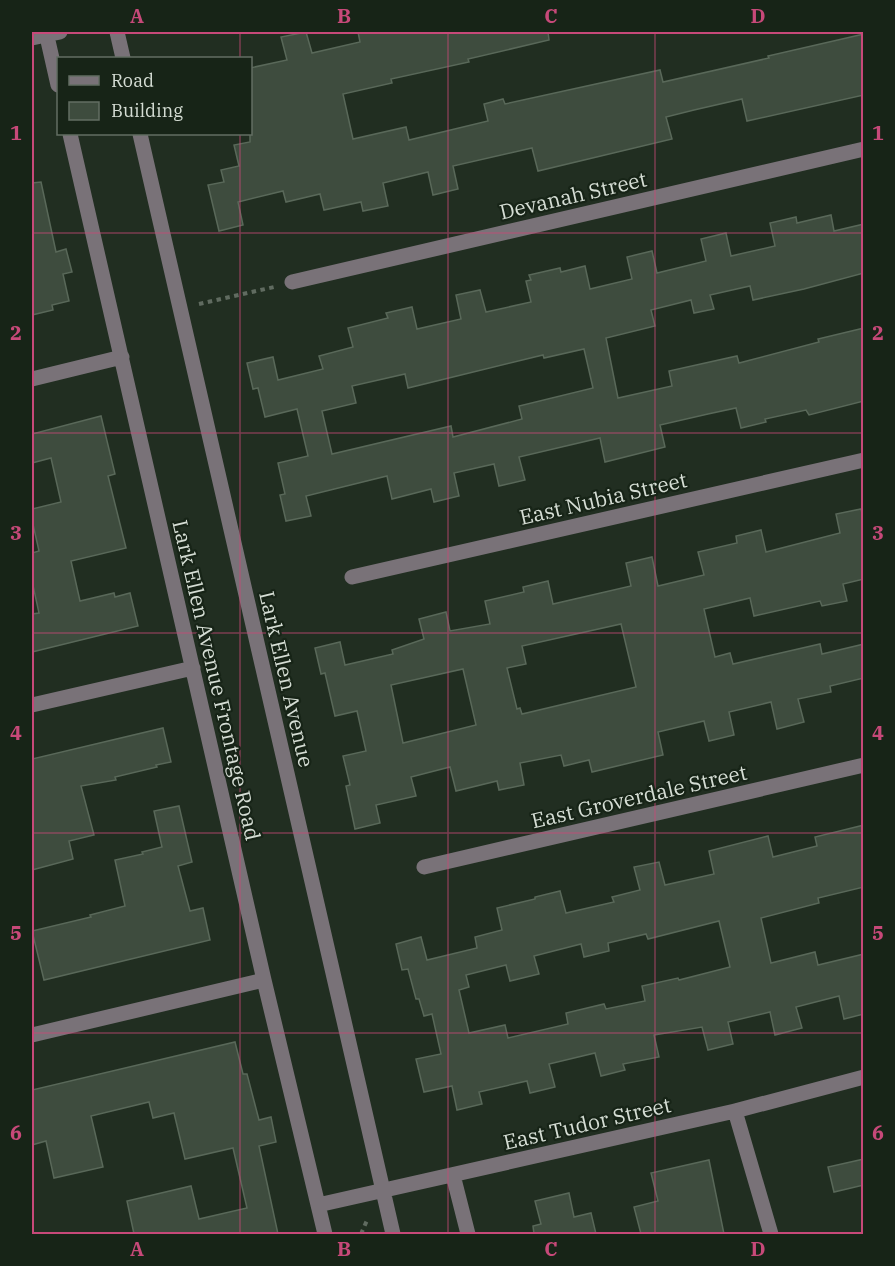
<svg xmlns="http://www.w3.org/2000/svg" width="895" height="1266" font-family="'IBM Plex Serif',serif">
  <rect width="100%" height="100%" fill="#212e21"/>
  <path fill="#3e4c3e" stroke="#596859" stroke-width="1.5" fill-rule="evenodd" d="M 306,32 L 312,53 L 360,42 L 358,32 L 548,32 L 549,40 L 468,59 L 469,62 L 391,79 L 392,83 L 343,94 L 353,139 L 406,127 L 409,140 L 488,121 L 484,104 L 503,99 L 505,104 L 660,70 L 663,82 L 769,58 L 768,56 L 864,34 L 864,95 L 747,121 L 742,99 L 694,110 L 666,117 L 672,139 L 538,171 L 532,148 L 453,166 L 458,189 L 433,195 L 428,172 L 383,183 L 388,206 L 363,211 L 361,202 L 324,210 L 320,194 L 286,202 L 283,191 L 238,202 L 243,225 L 219,231 L 208,185 L 224,182 L 221,170 L 239,166 L 234,145 L 250,142 L 250,68 L 287,60 L 281,37 Z
    M 41,182 L 56,252 L 66,249 L 72,272 L 63,274 L 69,301 L 52,305 L 53,310 L 32,315 L 32,183 Z
    M 831,215 L 834,231 L 864,224 L 864,273 L 804,289 L 753,300 L 750,286 L 710,295 L 714,309 L 694,313 L 691,300 L 651,310 L 655,326 L 606,338 L 618,398 L 672,386 L 669,371 L 737,356 L 739,363 L 819,342 L 818,339 L 864,328 L 864,401 L 809,415 L 806,410 L 765,419 L 766,422 L 741,428 L 736,408 L 708,414 L 660,425 L 665,447 L 605,462 L 600,438 L 519,457 L 525,480 L 499,486 L 494,464 L 454,473 L 459,496 L 434,502 L 431,489 L 392,499 L 387,476 L 306,496 L 311,516 L 286,521 L 280,495 L 285,494 L 278,463 L 308,456 L 297,409 L 265,417 L 258,388 L 253,389 L 247,363 L 273,357 L 278,380 L 323,369 L 319,356 L 353,347 L 348,328 L 388,318 L 386,313 L 412,307 L 417,329 L 461,319 L 456,295 L 480,290 L 486,312 L 531,302 L 526,281 L 531,280 L 529,275 L 560,268 L 561,272 L 585,266 L 590,289 L 632,279 L 627,257 L 652,251 L 657,273 L 706,261 L 701,239 L 726,233 L 731,256 L 775,246 L 770,223 L 796,217 L 797,223 ZM 584,349 L 593,388 L 519,406 L 522,419 L 453,437 L 451,426 L 332,454 L 322,411 L 356,403 L 352,386 L 405,374 L 408,388 L 543,355 L 544,358 Z
    M 101,416 L 115,474 L 108,476 L 126,548 L 71,561 L 80,601 L 114,593 L 115,597 L 130,593 L 138,626 L 32,652 L 32,614 L 39,613 L 32,581 L 32,553 L 39,551 L 32,520 L 32,509 L 61,502 L 51,458 L 32,463 L 32,434 Z
    M 861,509 L 864,521 L 864,579 L 843,584 L 847,601 L 822,606 L 820,601 L 754,616 L 750,598 L 704,609 L 715,657 L 730,653 L 733,664 L 820,644 L 822,654 L 864,644 L 864,678 L 830,686 L 831,692 L 798,699 L 804,722 L 777,729 L 771,702 L 729,712 L 734,735 L 709,741 L 704,721 L 658,732 L 663,755 L 592,772 L 589,760 L 564,766 L 561,755 L 520,763 L 524,785 L 499,790 L 497,781 L 456,791 L 450,767 L 411,777 L 416,796 L 376,805 L 380,823 L 355,829 L 346,786 L 350,785 L 343,756 L 366,751 L 357,711 L 335,716 L 325,673 L 321,674 L 315,648 L 340,642 L 345,665 L 393,654 L 392,650 L 424,639 L 419,619 L 446,612 L 450,631 L 490,624 L 485,601 L 524,592 L 523,587 L 548,581 L 553,604 L 631,586 L 626,563 L 652,557 L 658,586 L 704,575 L 698,552 L 737,543 L 736,536 L 761,530 L 766,552 L 840,533 L 836,514 ZM 621,624 L 636,687 L 522,714 L 520,708 L 517,709 L 507,668 L 526,664 L 522,646 ZM 463,669 L 476,725 L 403,743 L 391,685 Z
    M 163,728 L 171,762 L 156,765 L 157,767 L 115,777 L 116,780 L 81,786 L 94,835 L 69,841 L 73,859 L 32,870 L 32,759 Z
    M 179,806 L 192,862 L 178,866 L 190,911 L 203,908 L 210,940 L 44,980 L 32,931 L 91,917 L 90,915 L 125,906 L 115,860 L 143,854 L 142,852 L 162,847 L 154,811 Z
    M 864,825 L 864,887 L 818,898 L 819,903 L 761,918 L 771,963 L 815,952 L 818,965 L 864,954 L 864,1014 L 844,1019 L 839,996 L 796,1007 L 802,1028 L 775,1035 L 770,1012 L 728,1022 L 733,1044 L 708,1050 L 702,1027 L 654,1035 L 659,1057 L 623,1064 L 625,1070 L 601,1076 L 595,1053 L 549,1064 L 555,1087 L 530,1093 L 527,1081 L 479,1092 L 482,1104 L 457,1110 L 452,1086 L 424,1092 L 416,1059 L 441,1054 L 432,1014 L 424,1016 L 419,999 L 416,999 L 408,969 L 402,970 L 396,944 L 421,937 L 427,960 L 477,948 L 475,937 L 502,930 L 497,908 L 535,899 L 535,897 L 560,891 L 566,913 L 614,902 L 612,897 L 640,890 L 634,867 L 659,862 L 665,885 L 714,874 L 709,851 L 768,836 L 773,857 L 817,846 L 815,837 ZM 719,921 L 730,967 L 679,980 L 678,978 L 642,986 L 645,1001 L 606,1009 L 604,1004 L 566,1013 L 568,1024 L 508,1038 L 505,1025 L 469,1033 L 459,990 L 469,987 L 466,975 L 506,965 L 510,981 L 539,974 L 534,956 L 581,944 L 584,957 L 609,951 L 608,943 L 646,934 L 648,939 Z
    M 235,1042 L 243,1074 L 247,1074 L 259,1120 L 271,1117 L 276,1142 L 259,1146 L 278,1234 L 134,1234 L 127,1201 L 191,1186 L 199,1219 L 247,1208 L 233,1148 L 185,1159 L 174,1113 L 153,1118 L 149,1102 L 91,1116 L 103,1167 L 54,1178 L 46,1141 L 32,1145 L 32,1090 Z
    M 864,1159 L 864,1185 L 834,1192 L 828,1167 Z
    M 709,1160 L 724,1234 L 641,1234 L 634,1207 L 658,1201 L 651,1173 Z
    M 569,1193 L 574,1217 L 591,1213 L 596,1234 L 534,1234 L 533,1226 L 541,1224 L 535,1201 Z"/>
  <g fill="none" stroke-linecap="round" stroke-linejoin="round">
    <path stroke="#606b60" stroke-width="4" stroke-dasharray="4.5 4.5" stroke-linecap="butt" d="M 199,304 L 274,287
      M 361,1234 L 368,1218"/>
    <path stroke="#797278" stroke-width="15" d="M 46,32 L 58,85
      M 117,32 L 123,58
      M 32,38 L 60,32
      M 70,134 L 264,980 L 325,1234
      M 140,134 L 393,1234
      M 292,282 L 864,149
      M 32,379 L 122,357
      M 352,577 L 864,460
      M 32,705 L 193,668
      M 424,867 L 864,765
      M 32,1035 L 264,980
      M 735,1111 L 771,1234
      M 453,1175 L 468,1234
      M 318,1205 L 735,1111 L 864,1077"/>
  </g>
  <path fill="none" stroke="#c74979" stroke-width="1.5" stroke-opacity="0.55" d="M 240,32 L 240,58M 448,32 L 448,1234M 655,32 L 655,1234M 240,134 L 240,1234M 32,233 L 864,233M 32,433 L 864,433M 32,633 L 864,633M 32,833 L 864,833M 32,1033 L 864,1033"/>
  <g text-anchor="middle" dominant-baseline="central" stroke-width="4.5" stroke-linejoin="round" paint-order="stroke">
    <g font-size="21" fill="#d5ddd4" stroke="#172417">
      <text transform="translate(573 195) rotate(-13)">Devanah Street</text>
      <text transform="translate(603 498) rotate(-13)">East Nubia Street</text>
      <text transform="translate(287 679) rotate(77)">Lark Ellen Avenue</text>
      <text transform="translate(217 680) rotate(77)">Lark Ellen Avenue Frontage Road</text>
      <text transform="translate(639 796) rotate(-13)">East Groverdale Street</text>
      <text transform="translate(587 1123) rotate(-13)">East Tudor Street</text>
    </g>
  </g>
  <rect width="895" height="1266" fill="none" stroke="#172417" stroke-width="66"/>
  <rect x="57" y="57" width="195" height="78" fill="#172417" stroke="#636e63" stroke-width="1.5"/>
  <rect x="69" y="76" width="30" height="9" fill="#797278" stroke="#636e63" stroke-width="1.5"/>
  <text x="111" y="87" font-size="18" fill="#d5ddd4">Road</text>
  <rect x="69" y="102" width="30" height="18" fill="#3e4c3e" stroke="#636e63" stroke-width="1.5"/>
  <text x="111" y="117" font-size="18" fill="#d5ddd4">Building</text>
  <rect x="33" y="33" width="829" height="1200" fill="none" stroke="#c74979" stroke-width="2"/>
  <g font-size="20" text-anchor="middle" font-weight="bold" fill="#c74979">
    <text x="137" y="23">A</text>
    <text x="344" y="23">B</text>
    <text x="551" y="23">C</text>
    <text x="758" y="23">D</text>
    <text x="16" y="140">1</text>
    <text x="878" y="140">1</text>
    <text x="16" y="340">2</text>
    <text x="878" y="340">2</text>
    <text x="16" y="540">3</text>
    <text x="878" y="540">3</text>
    <text x="16" y="740">4</text>
    <text x="878" y="740">4</text>
    <text x="16" y="940">5</text>
    <text x="878" y="940">5</text>
    <text x="16" y="1140">6</text>
    <text x="878" y="1140">6</text>
    <text x="137" y="1256">A</text>
    <text x="344" y="1256">B</text>
    <text x="551" y="1256">C</text>
    <text x="758" y="1256">D</text>
  </g>
</svg>
